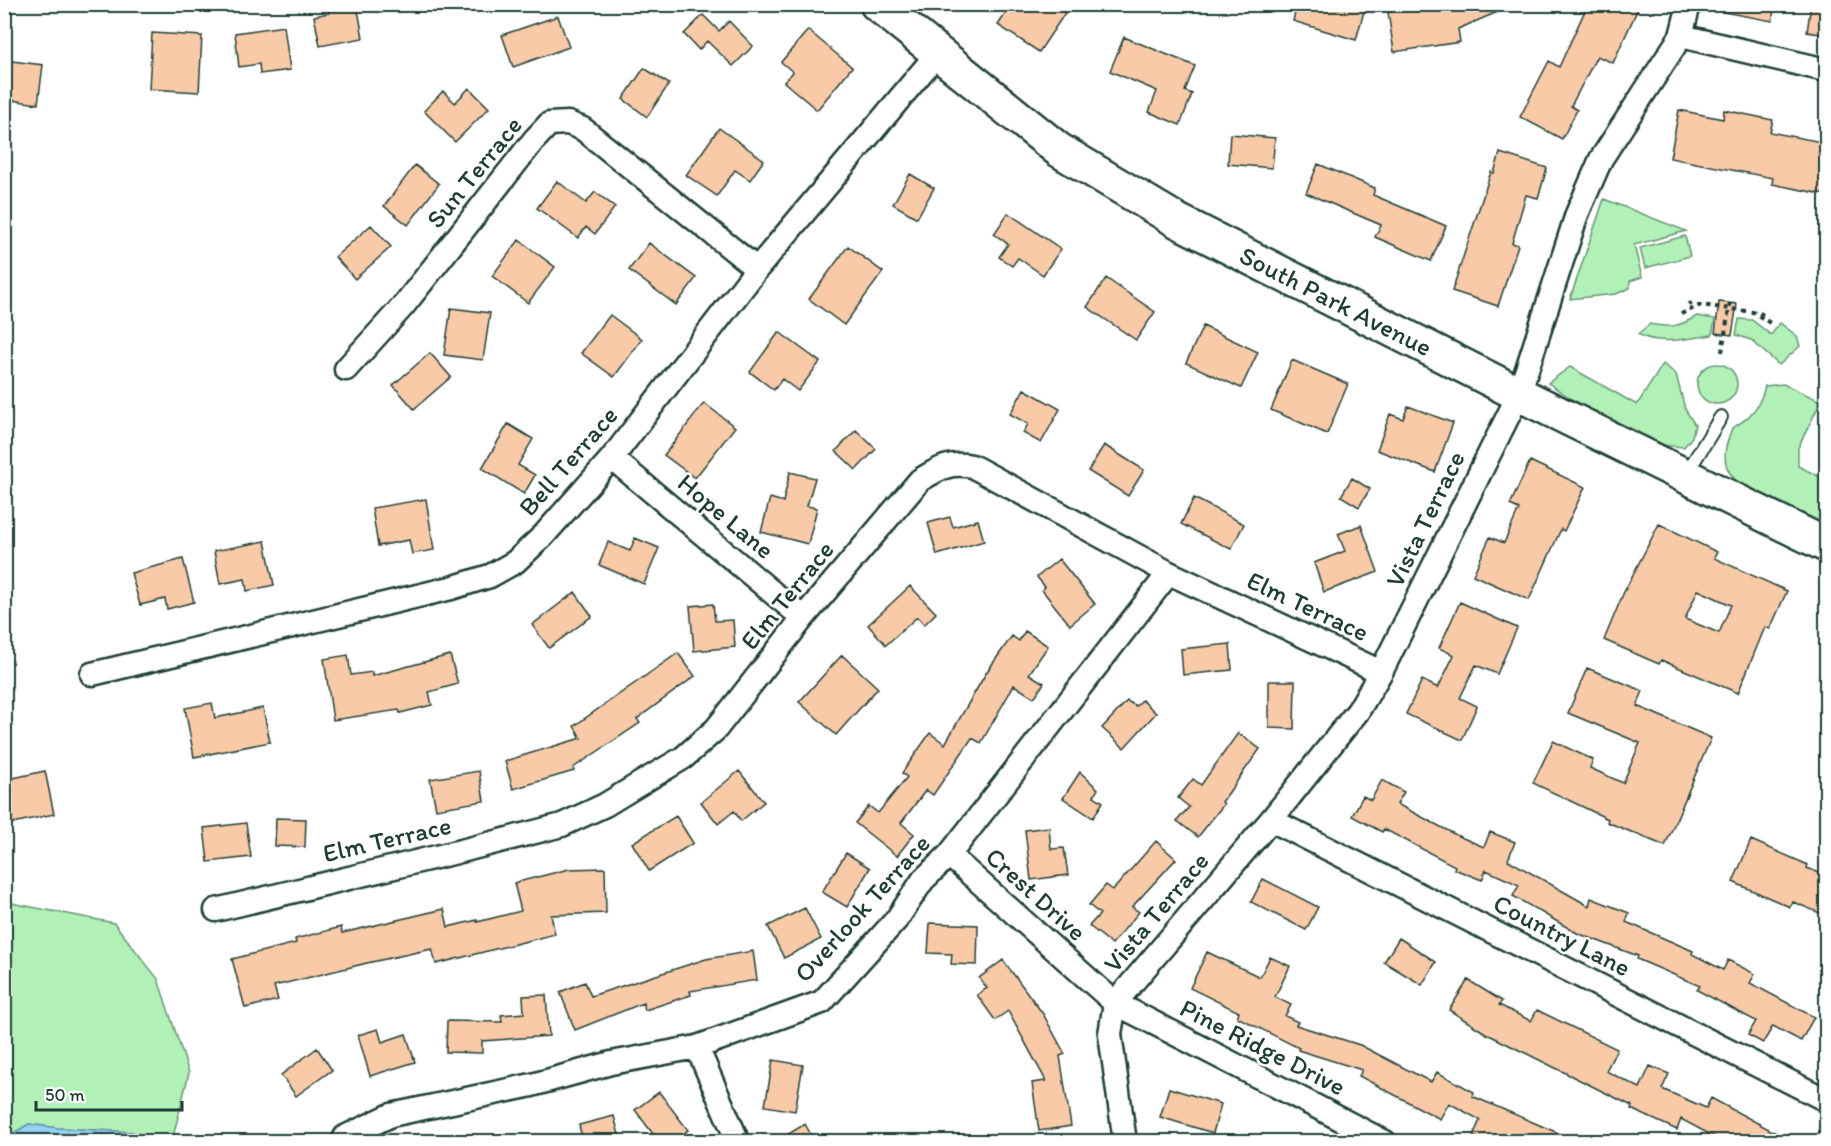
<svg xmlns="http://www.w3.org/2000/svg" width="1831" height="1146" font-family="Itim,sans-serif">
  <rect width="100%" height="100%" fill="#fff"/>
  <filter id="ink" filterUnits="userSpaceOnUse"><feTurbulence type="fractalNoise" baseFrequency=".0167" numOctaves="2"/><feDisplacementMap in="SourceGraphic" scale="12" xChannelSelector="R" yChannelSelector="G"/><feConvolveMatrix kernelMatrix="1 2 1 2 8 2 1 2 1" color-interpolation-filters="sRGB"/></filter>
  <g filter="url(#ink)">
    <path fill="#b1f0b7" stroke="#689676" stroke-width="1.5" d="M 1604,199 L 1686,231 L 1634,245 L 1642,277 L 1630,281 L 1630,288 L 1616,294 L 1570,299 Z
      M 1685,236 L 1690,256 L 1645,268 L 1640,248 Z
      M 1697,316 L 1715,319 L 1712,335 C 1690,338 1658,346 1638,334 L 1650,324 C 1670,328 1679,327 1697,316 Z
      M 1739,319 L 1752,320 L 1771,335 L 1780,323 L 1797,336 L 1800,346 L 1779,365 L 1751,340 L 1736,335 Z
      M1697 384a20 20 0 1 1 40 0a20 20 0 1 1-40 0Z
      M 1663,364 L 1676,374 L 1685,409 L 1695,425 L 1692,437 L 1684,447 L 1658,445 L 1594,414 L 1548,383 L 1570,367 L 1637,405 Z
      M 1783,384 L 1821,401 L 1798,448 L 1798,466 L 1826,480 L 1826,529 C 1801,517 1732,493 1726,464 C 1723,452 1728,439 1732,428 C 1751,418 1760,406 1765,386 Z
      M 4,900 L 16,904 L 114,923 L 158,979 L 189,1073 L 172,1141 L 152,1141 L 132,1132 L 58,1128 L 29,1124 L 5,1138 Z"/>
    <path fill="#95d0f5" stroke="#6695a8" stroke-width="1.5" d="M 29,1124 L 58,1128 L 132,1132 L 152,1141 L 5,1141 L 5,1138 Z"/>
    <path fill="#f8caa7" stroke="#1f3d34" stroke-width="1.5" fill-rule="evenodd" d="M 327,4 L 357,4 L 363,38 L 320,46 L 314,16 L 329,13 Z
      M 1012,4 L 1051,4 L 1065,13 L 1039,52 L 998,25 Z
      M 1297,4 L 1366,4 L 1356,40 L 1293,21 Z
      M 1416,4 L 1516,4 L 1458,29 L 1460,42 L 1394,52 L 1388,12 L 1416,8 Z
      M 1588,4 L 1640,4 L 1613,63 L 1597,56 L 1571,106 L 1577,110 L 1562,139 L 1520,117 L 1549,61 L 1559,67 Z
      M 1724,4 L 1775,4 L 1772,21 L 1723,12 Z
      M 1811,4 L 1827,4 L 1827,35 L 1807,32 Z
      M 703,15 L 719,31 L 729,21 L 753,46 L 733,66 L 707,41 L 699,50 L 684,34 Z
      M 558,16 L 569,47 L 513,67 L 502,35 Z
      M 284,26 L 290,70 L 260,74 L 259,64 L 239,67 L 235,33 Z
      M 808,30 L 852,67 L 817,110 L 784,82 L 793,72 L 781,62 Z
      M 152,33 L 202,36 L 199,92 L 149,89 Z
      M 1124,37 L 1195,66 L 1185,91 L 1192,94 L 1180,125 L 1149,112 L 1157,91 L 1110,71 Z
      M 4,60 L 43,65 L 38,104 L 4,99 Z
      M 644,68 L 669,84 L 647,117 L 623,99 Z
      M 469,88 L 489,108 L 455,142 L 424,111 L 443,91 L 455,103 Z
      M 1679,110 L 1723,119 L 1724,110 L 1773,120 L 1770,132 L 1827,143 L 1827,195 L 1772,184 L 1773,178 L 1670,158 Z
      M 719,128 L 764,160 L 750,180 L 735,170 L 717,196 L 686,175 Z
      M 1230,134 L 1275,138 L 1272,168 L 1228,164 Z
      M 1500,153 L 1547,168 L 1538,198 L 1526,195 L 1512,243 L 1518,245 L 1498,306 L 1452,291 L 1491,172 L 1494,173 Z
      M 1318,164 L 1375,188 L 1373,195 L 1446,226 L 1431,261 L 1375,237 L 1381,225 L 1306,193 Z
      M 415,165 L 439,184 L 408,225 L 384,206 Z
      M 910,174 L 934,188 L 917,218 L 893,204 Z
      M 557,181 L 586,203 L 595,192 L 615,207 L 595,234 L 586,227 L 578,238 L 537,208 Z
      M 1008,213 L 1061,249 L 1043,275 L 1018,258 L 1012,266 L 999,257 L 1008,244 L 994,234 Z
      M 371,225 L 391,247 L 355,279 L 335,257 Z
      M 519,240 L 555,267 L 528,303 L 492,276 Z
      M 649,243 L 696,278 L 676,305 L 629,270 Z
      M 848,246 L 883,272 L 844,325 L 809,299 Z
      M 1106,278 L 1155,312 L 1136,340 L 1087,307 Z
      M 1719,302 L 1737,304 L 1732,335 L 1715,333 Z
      M 451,308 L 490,313 L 483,360 L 444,355 Z
      M 610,315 L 642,339 L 614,377 L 581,353 Z
      M 1203,326 L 1258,352 L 1241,388 L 1186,363 Z
      M 779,332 L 820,362 L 798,391 L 782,379 L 774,390 L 750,372 Z
      M 430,353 L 451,377 L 414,409 L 393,385 Z
      M 1292,360 L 1348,384 L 1327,434 L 1271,410 Z
      M 1024,389 L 1060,409 L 1041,443 L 1023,433 L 1028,424 L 1010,414 Z
      M 704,403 L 735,427 L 695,478 L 664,455 Z
      M 1408,406 L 1453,423 L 1435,472 L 1377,450 L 1390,414 L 1403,419 Z
      M 508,424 L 533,439 L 518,465 L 535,475 L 524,494 L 482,468 Z
      M 856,430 L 876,449 L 856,470 L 836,451 Z
      M 1104,445 L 1144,470 L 1128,496 L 1088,471 Z
      M 1530,461 L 1585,487 L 1564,531 L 1561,529 L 1529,600 L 1473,575 L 1490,537 L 1504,543 L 1519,509 L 1510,505 Z
      M 790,472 L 815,478 L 807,506 L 817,508 L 808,544 L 761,532 L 770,498 L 783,502 Z
      M 1352,478 L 1370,489 L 1359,507 L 1341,496 Z
      M 1194,498 L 1244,524 L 1231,549 L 1181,524 Z
      M 426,499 L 434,550 L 412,554 L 409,540 L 378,546 L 372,508 Z
      M 950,517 L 953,527 L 978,520 L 984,541 L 937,555 L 928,523 Z
      M 1659,524 L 1717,552 L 1714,558 L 1787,591 L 1770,629 L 1765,627 L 1738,693 L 1661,660 L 1659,664 L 1604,640 L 1623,594 ZM 1698,590 L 1731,605 L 1719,633 L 1685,619 Z
      M 1361,525 L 1378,572 L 1324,592 L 1314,563 L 1345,551 L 1338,534 Z
      M 635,538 L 659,548 L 644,584 L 599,565 L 608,542 L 630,551 Z
      M 265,541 L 274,585 L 247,591 L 245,579 L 220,584 L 214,551 Z
      M 183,559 L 194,602 L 167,609 L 165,599 L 140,605 L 131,573 Z
      M 1059,559 L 1095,604 L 1070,625 L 1042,590 L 1045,587 L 1037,577 Z
      M 910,586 L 936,613 L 924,625 L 917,617 L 886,645 L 868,625 Z
      M 575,592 L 592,616 L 549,648 L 532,625 Z
      M 1460,602 L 1517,628 L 1497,674 L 1476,665 L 1460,698 L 1477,706 L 1462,740 L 1406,714 L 1422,680 L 1438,688 L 1454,655 L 1439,648 Z
      M 713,604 L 715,621 L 733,620 L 735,647 L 694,651 L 690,606 Z
      M 1025,631 L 1048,646 L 1029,674 L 1044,683 L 1034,698 L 1014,685 L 981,743 L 972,738 L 933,795 L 926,790 L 901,823 L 914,834 L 897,856 L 855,823 L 869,806 L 878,813 L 907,777 L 902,773 L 930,733 L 945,744 L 986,673 L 1012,636 L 1019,641 Z
      M 1230,644 L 1232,670 L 1183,675 L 1181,649 Z
      M 678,653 L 695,676 L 637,719 L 640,723 L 573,768 L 574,771 L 513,789 L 505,761 L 581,738 L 574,726 Z
      M 348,655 L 351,675 L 372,672 L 372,676 L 450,655 L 458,684 L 429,692 L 432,705 L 400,713 L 399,710 L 333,720 L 324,659 Z
      M 842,655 L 878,688 L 836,735 L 799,702 Z
      M 1587,668 L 1643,691 L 1637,706 L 1711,738 L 1665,846 L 1607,822 L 1608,819 L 1533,783 L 1553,741 L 1593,760 L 1590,768 L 1623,783 L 1640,743 L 1568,713 Z
      M 1269,681 L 1295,681 L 1294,729 L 1269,728 Z
      M 1142,700 L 1156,713 L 1124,748 L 1102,728 L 1127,701 L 1136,706 Z
      M 212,703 L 215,718 L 263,708 L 270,742 L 194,757 L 185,708 Z
      M 1238,733 L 1260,749 L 1222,802 L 1224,804 L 1198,837 L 1177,821 L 1189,807 L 1178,798 L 1193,779 L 1201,785 Z
      M 45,771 L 54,814 L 4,825 L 4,780 Z
      M 479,771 L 484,801 L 436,809 L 430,779 Z
      M 739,771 L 764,802 L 741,821 L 734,811 L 718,824 L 701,802 Z
      M 1080,772 L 1098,789 L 1094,796 L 1103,802 L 1093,818 L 1063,798 Z
      M 1382,780 L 1404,792 L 1397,804 L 1458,836 L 1484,847 L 1490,832 L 1515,842 L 1508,860 L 1589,906 L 1591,898 L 1629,913 L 1626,922 L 1693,951 L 1692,954 L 1723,970 L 1728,960 L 1755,974 L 1750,983 L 1814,1017 L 1801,1041 L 1773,1026 L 1763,1043 L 1748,1035 L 1756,1021 L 1697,990 L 1700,986 L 1637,959 L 1638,956 L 1577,933 L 1513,896 L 1519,885 L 1486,870 L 1482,880 L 1454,869 L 1455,866 L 1384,829 L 1382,832 L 1352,816 L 1363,796 L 1371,800 Z
      M 676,816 L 693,843 L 649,871 L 632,843 Z
      M 276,818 L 306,819 L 305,847 L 275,846 Z
      M 246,823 L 251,857 L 208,862 L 204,828 Z
      M 1049,827 L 1051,849 L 1064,848 L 1068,875 L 1031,880 L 1025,830 Z
      M 1751,840 L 1808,865 L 1807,868 L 1827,876 L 1827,916 L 1793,902 L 1790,907 L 1733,882 Z
      M 1156,841 L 1176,859 L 1132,907 L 1139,912 L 1112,944 L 1089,926 L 1100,914 L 1089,905 L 1106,885 L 1113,890 Z
      M 846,853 L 870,868 L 847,907 L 822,892 Z
      M 605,868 L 606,913 L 551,915 L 555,934 L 436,964 L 432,949 L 367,963 L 274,986 L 278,1000 L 245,1008 L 232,959 L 296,943 L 295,939 L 341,927 L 342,933 L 444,909 L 448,927 L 477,920 L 477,922 L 521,911 L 514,883 L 569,869 Z
      M 1263,879 L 1318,907 L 1306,930 L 1251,902 Z
      M 805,908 L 821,939 L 784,958 L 768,926 Z
      M 930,923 L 978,925 L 977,965 L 951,964 L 952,954 L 928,953 Z
      M 1399,938 L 1436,962 L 1422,985 L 1384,962 Z
      M 753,951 L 757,980 L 690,991 L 691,995 L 645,1010 L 643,1003 L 575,1030 L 560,992 L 585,982 L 591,996 L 706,959 Z
      M 1207,952 L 1260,977 L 1270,957 L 1290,966 L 1275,997 L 1291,1005 L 1285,1016 L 1298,1022 L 1296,1025 L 1360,1045 L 1431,1082 L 1437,1072 L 1474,1092 L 1472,1096 L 1579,1142 L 1486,1142 L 1473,1136 L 1480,1120 L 1449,1103 L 1440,1119 L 1359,1076 L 1362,1070 L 1298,1050 L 1299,1048 L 1237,1017 L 1239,1012 L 1190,988 Z
      M 1003,960 L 1043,1014 L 1065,1054 L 1060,1056 L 1071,1126 L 1039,1131 L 1032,1083 L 1046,1081 L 1008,1011 L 995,1020 L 977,995 L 987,988 L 979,978 Z
      M 1468,980 L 1502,1001 L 1499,1005 L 1531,1021 L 1537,1010 L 1617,1049 L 1606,1071 L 1640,1088 L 1650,1066 L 1669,1074 L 1662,1089 L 1706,1108 L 1711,1098 L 1793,1142 L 1724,1142 L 1681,1119 L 1677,1130 L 1631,1109 L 1632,1106 L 1487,1034 L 1449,1010 Z
      M 546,995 L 549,1036 L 482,1041 L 482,1053 L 446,1052 L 447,1021 L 502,1022 L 501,1015 L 524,1013 L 523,996 Z
      M 378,1029 L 382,1042 L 406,1034 L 415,1062 L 370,1076 L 358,1035 Z
      M 317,1048 L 332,1070 L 296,1096 L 281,1075 Z
      M 773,1060 L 803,1065 L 795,1111 L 765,1106 Z
      M 1169,1088 L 1221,1104 L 1213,1133 L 1160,1117 Z
      M 659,1092 L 688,1130 L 673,1142 L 659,1142 L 635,1110 Z
      M 614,1116 L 621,1142 L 583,1142 L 579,1125 Z
      M 805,1124 L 815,1142 L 775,1142 Z"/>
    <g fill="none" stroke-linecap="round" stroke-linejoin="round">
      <g stroke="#1f3d34" stroke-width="16">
        <path id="lane" d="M 1686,474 L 1721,417"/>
      </g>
      <g stroke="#1f3d34" stroke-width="27">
        <path id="street" d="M 1681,36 L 1826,70
          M 346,369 L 404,305 L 534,140 L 549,124 L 568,123 L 583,129 L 757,269
          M 612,458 L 803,618
          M 92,674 L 451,588 L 490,576 L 515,562 L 543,536 L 612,458 L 757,269 L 937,54
          M 1271,820 L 1826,1100
          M 949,855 L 1115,1003 L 1110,1034 L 1125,1142
          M 216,910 L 461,851 L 562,825 L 605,805 L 651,777 L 683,758 L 716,729 L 803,618 L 920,480 C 940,468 949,462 972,466 L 1169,573 L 1381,672
          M 697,1047 L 738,1142
          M 343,1142 L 345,1137 L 391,1115 L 532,1085 L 611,1063 L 697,1047 L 822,1002 L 897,919 L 923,880 L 949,855 L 1169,573
          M 1385,1142 L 1115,1003 L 1271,820 L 1358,711 L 1381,672 L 1519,394 L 1577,214 L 1601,159 L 1681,36 L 1689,4"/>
      </g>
      <g stroke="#1f3d34" stroke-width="38">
        <g id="secondary">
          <path id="s1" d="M 877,4 L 1059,150 L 1178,221 L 1519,394 L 1826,545"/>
        </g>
      </g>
      <path stroke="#1f3d34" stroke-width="4" stroke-dasharray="4.5 4.5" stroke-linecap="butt" d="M 1689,302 L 1693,309
        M 1681,314 L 1701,305 L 1753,312 L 1770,323
        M 1760,316 L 1763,311
        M 1722,352 L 1730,303"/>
      <use href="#lane" stroke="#fff" stroke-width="12"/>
      <use href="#street" stroke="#fff" stroke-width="22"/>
      <use href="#secondary" stroke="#fff" stroke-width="33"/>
    </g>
  </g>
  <g text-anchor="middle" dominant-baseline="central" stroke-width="5" stroke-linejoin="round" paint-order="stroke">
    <g font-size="26" fill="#1f3d34" stroke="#fff">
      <text transform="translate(474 172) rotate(-51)">Sun Terrace</text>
      <text stroke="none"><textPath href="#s1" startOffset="549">South Park Avenue</textPath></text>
      <text transform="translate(568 461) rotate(-49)">Bell Terrace</text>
      <text transform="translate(726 516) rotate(40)">Hope Lane</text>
      <text transform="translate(1425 519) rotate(-64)">Vista Terrace</text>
      <text transform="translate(787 595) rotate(-51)">Elm Terrace</text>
      <text transform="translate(1308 606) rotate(25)">Elm Terrace</text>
      <text transform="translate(387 839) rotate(-13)">Elm Terrace</text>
      <text transform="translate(1036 894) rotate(42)">Crest Drive</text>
      <text transform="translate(862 908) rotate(-48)">Overlook Terrace</text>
      <text transform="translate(1156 912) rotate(-50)">Vista Terrace</text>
      <text transform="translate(1562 935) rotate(27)">Country Lane</text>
      <text transform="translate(1263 1047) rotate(27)">Pine Ridge Drive</text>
    </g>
  </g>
  <rect width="1831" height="1146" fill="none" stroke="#fff" stroke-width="24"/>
  <rect x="12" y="12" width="1807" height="1122" fill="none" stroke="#1f3d34" stroke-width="2" filter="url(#ink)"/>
  <path d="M36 1101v9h146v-9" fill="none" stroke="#1f3d34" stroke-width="3"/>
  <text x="45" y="1101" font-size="18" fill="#1f3d34" stroke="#ffffff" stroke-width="4.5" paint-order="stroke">50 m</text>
</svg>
